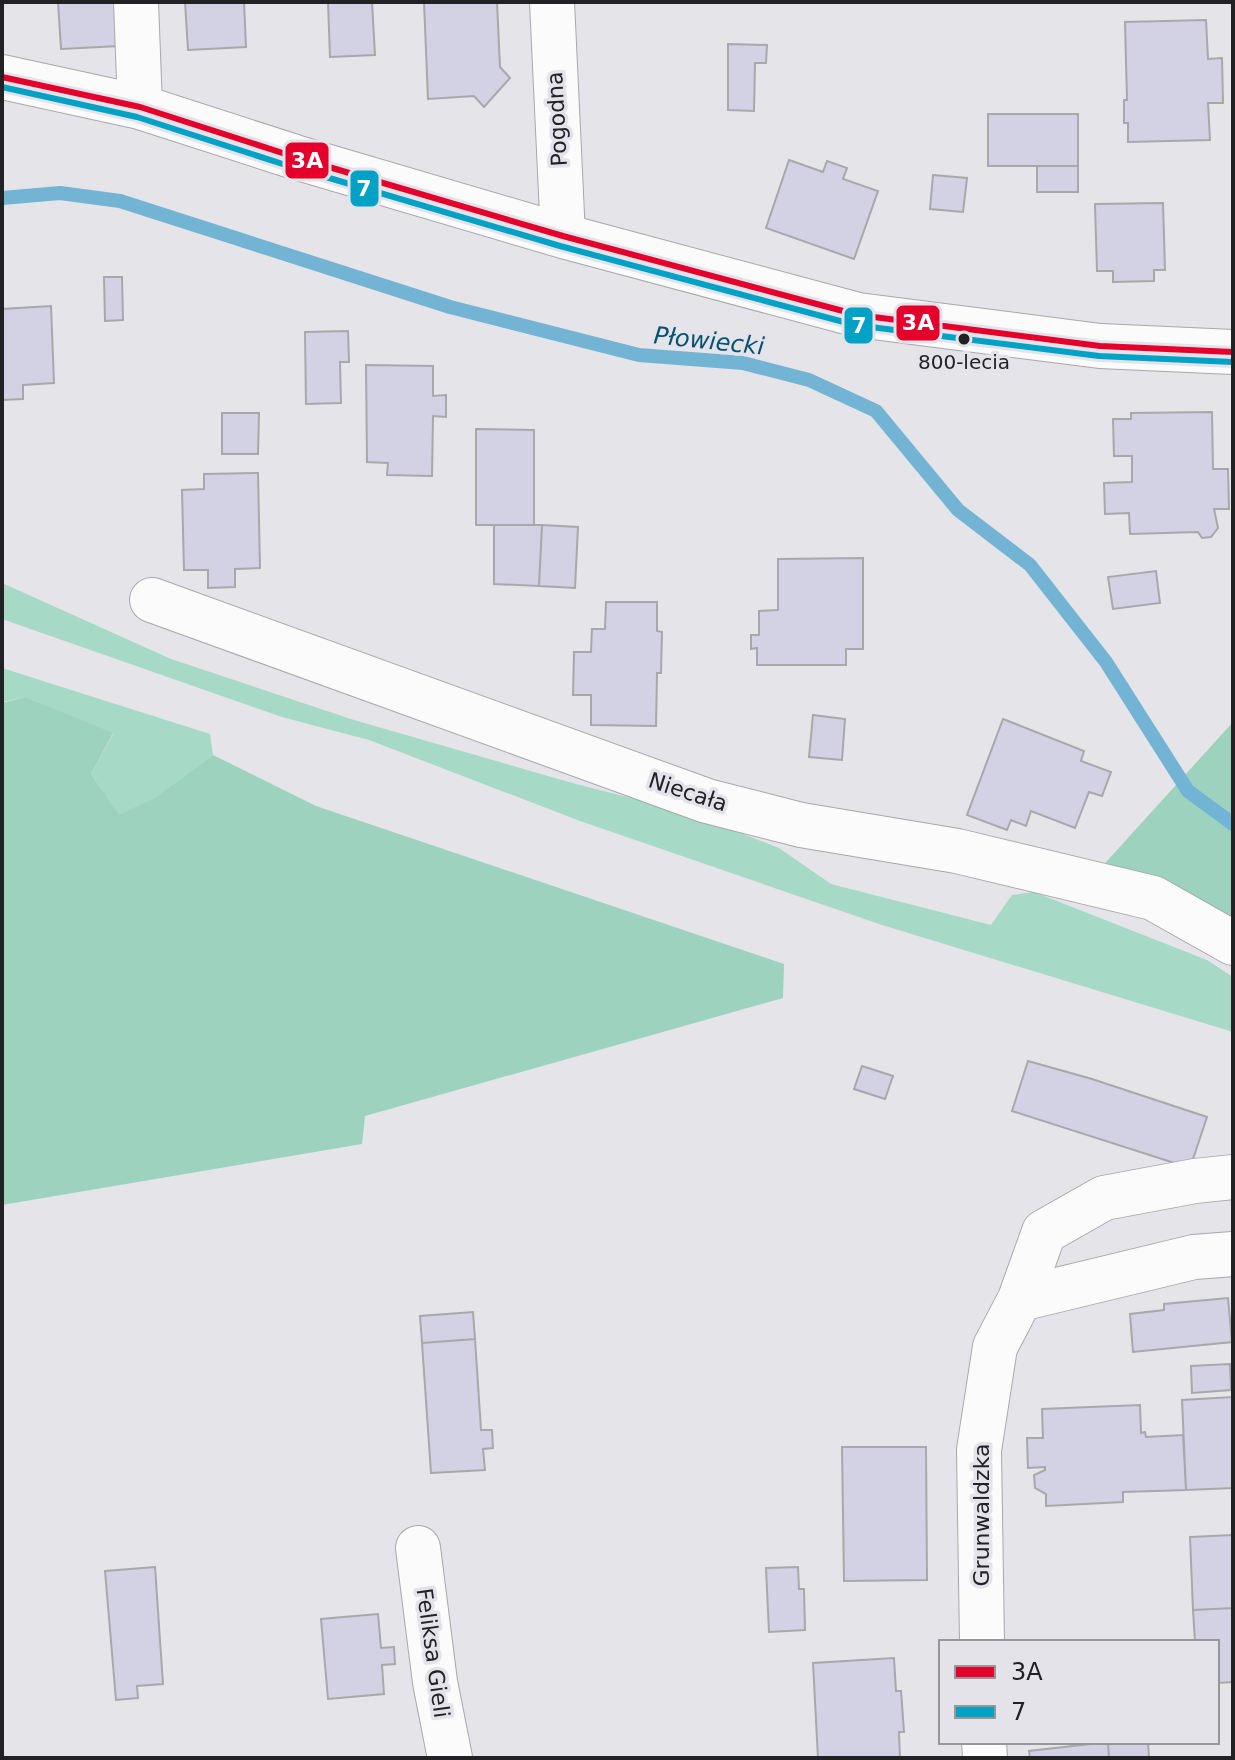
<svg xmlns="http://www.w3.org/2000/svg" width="1235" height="1760" font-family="'DejaVu Sans',sans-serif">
  <rect width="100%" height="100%" fill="#e5e4e9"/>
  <path fill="#a6dac6" d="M 2,583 L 171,659 L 354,720 L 576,784 L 687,812 L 779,848 L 831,884 L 991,925 L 1012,895 L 1034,892 L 1207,960 L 1233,977 L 1233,1032 L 882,925 L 580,821 L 369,740 L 282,717 L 2,619 Z
    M 2,668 L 210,734 L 213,755 L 154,798 L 119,816 L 91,774 L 113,734 L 25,697 L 2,702 Z"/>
  <path fill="#9cd2be" d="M 25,697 L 113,733 L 91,774 L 119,815 L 154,798 L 213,755 L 316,806 L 784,964 L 783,998 L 365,1116 L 362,1144 L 2,1205 L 2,703 Z
    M 1233,722 L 1233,923 L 1098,871 Z"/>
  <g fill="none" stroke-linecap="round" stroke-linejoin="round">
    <path stroke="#73b4d5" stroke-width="14" d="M 2,198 L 60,193 L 120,201 L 450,307 L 639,355 L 743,363 L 809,380 L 876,411 L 958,510 L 1030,565 L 1106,662 L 1188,791 L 1233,824"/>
  </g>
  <path fill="#d3d2e4" stroke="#a8a8ab" stroke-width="2" d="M 58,2 L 116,2 L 119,46 L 61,49 Z
    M 185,2 L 244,2 L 246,47 L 188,50 Z
    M 328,2 L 372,2 L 375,55 L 330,57 Z
    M 424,2 L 497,2 L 500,67 L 510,78 L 484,107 L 474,96 L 428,99 Z
    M 1206,20 L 1208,59 L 1222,58 L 1223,103 L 1208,103 L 1210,140 L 1128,142 L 1128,123 L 1124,123 L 1124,100 L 1127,100 L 1125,22 Z
    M 728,44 L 767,45 L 766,63 L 755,63 L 754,111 L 728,110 Z
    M 988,114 L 1078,114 L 1078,166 L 988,166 Z
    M 789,160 L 823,172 L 827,161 L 847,168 L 843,179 L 878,191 L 854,259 L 766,228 Z
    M 1037,166 L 1078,166 L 1078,192 L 1037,192 Z
    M 933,175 L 967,178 L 963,212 L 930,209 Z
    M 1163,203 L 1165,270 L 1154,270 L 1154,281 L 1113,282 L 1113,271 L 1097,271 L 1095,204 Z
    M 104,277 L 122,277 L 123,320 L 105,321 Z
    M 51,306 L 54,383 L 23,385 L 23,399 L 2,400 L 2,309 Z
    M 348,331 L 349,362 L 340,362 L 341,403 L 306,404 L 305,332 Z
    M 366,365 L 433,366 L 433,396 L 446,395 L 446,417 L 433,416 L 432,476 L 387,475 L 388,463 L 367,462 Z
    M 1212,412 L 1213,469 L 1228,469 L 1229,509 L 1214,509 L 1218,528 L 1211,537 L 1202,538 L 1198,532 L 1130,534 L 1129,513 L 1105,514 L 1104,483 L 1132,482 L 1132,456 L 1114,456 L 1113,419 L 1131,419 L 1131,413 Z
    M 222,413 L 259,413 L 258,454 L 222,454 Z
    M 476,429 L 534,430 L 534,525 L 476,525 Z
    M 258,473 L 260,568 L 235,569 L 235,587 L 208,588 L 208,570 L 184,570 L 182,490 L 204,489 L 204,474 Z
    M 494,525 L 542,525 L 539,586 L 494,584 Z
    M 542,525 L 578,527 L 575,588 L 539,586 Z
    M 863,558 L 863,649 L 846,649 L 846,665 L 757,665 L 757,648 L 751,649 L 751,635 L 759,635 L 759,611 L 778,610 L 778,559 Z
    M 1156,571 L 1160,603 L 1113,609 L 1108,577 Z
    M 606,602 L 657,602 L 657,631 L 662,632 L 661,673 L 657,673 L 656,726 L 591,725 L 591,695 L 573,695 L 574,652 L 591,652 L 592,629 L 605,629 Z
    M 813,715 L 845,719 L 842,760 L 809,757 Z
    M 1003,719 L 1084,751 L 1081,761 L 1111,772 L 1102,796 L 1089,792 L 1075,828 L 1031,811 L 1026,826 L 1011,820 L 1007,830 L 967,815 Z
    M 1028,1061 L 1092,1079 L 1207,1117 L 1190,1168 L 1012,1111 Z
    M 862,1066 L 893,1076 L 885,1099 L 854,1089 Z
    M 1228,1298 L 1232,1342 L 1133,1352 L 1130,1314 L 1164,1310 L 1164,1304 Z
    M 473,1312 L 475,1339 L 422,1343 L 420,1316 Z
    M 475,1339 L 481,1430 L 492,1430 L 493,1448 L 483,1449 L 485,1470 L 431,1473 L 422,1343 Z
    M 1230,1364 L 1231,1390 L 1192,1393 L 1191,1366 Z
    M 1233,1397 L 1233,1488 L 1186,1490 L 1182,1400 Z
    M 1140,1405 L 1141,1433 L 1145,1432 L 1146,1437 L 1183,1435 L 1186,1490 L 1123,1492 L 1123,1502 L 1046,1506 L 1046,1494 L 1035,1488 L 1034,1475 L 1045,1470 L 1045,1467 L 1028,1468 L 1027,1438 L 1043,1438 L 1042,1409 Z
    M 842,1447 L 926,1447 L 927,1580 L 844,1581 Z
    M 1233,1535 L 1233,1608 L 1193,1610 L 1190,1537 Z
    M 155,1567 L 163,1684 L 137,1686 L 138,1698 L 116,1700 L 105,1571 Z
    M 798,1567 L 799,1589 L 804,1589 L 805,1630 L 769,1632 L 766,1568 Z
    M 1233,1608 L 1233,1682 L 1217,1683 L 1217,1642 L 1195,1642 L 1193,1610 Z
    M 378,1614 L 381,1648 L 394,1647 L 395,1664 L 382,1665 L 384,1694 L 328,1699 L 321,1619 Z
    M 894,1658 L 896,1691 L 901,1691 L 904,1732 L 899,1732 L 900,1758 L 818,1758 L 813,1663 Z
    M 1108,1742 L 1109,1758 L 1030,1758 L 1029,1751 Z
    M 1108,1742 L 1148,1742 L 1149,1758 L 1109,1758 Z"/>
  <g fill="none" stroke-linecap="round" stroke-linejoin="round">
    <g stroke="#a8a8ab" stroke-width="46">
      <path id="minor" d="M 136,2 L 140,107
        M 552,2 L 563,236
        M 2,77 L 140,107 L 295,157 L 563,236 L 858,315 L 1100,346 L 1233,352
        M 152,600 L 707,801 L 801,825 L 957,851 L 1153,898 L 1233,943
        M 1020,1299 L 1194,1257 L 1233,1254
        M 418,1548 L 435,1682 L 450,1758
        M 982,1642 L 979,1450 L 995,1347 L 1020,1299 L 1044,1232 L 1104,1198 L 1195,1181 L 1233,1177
        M 984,1742 L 985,1758"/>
    </g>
    <use href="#minor" stroke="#fbfbfc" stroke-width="44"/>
    <g stroke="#e4e3ea" stroke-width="12">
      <path id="bus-1" d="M 2,77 L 140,107 L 295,157 L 563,236 L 858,315 L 1100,346 L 1233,352"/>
    </g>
    <g stroke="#e4e3ea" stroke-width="12">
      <path id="bus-2" d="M 2,87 L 137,117 L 292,167 L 560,246 L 855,325 L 1099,356 L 1233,362"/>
    </g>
    <use href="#bus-1" stroke="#e4002b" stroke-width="6"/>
    <use href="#bus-2" stroke="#02a2c6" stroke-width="6"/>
  </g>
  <circle fill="#222224" stroke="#e4e3ea" stroke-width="3" cx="964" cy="339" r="7"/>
  <g text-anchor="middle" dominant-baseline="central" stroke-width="7" stroke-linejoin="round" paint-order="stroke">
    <g font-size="20" fill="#222224" stroke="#e4e3ea">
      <text x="964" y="362">800-lecia</text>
    </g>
    <g font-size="22" fill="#222224" stroke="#e4e3ea">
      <text transform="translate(557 119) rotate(-93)">Pogodna</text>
      <text transform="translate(688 792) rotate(18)">Niecała</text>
      <text transform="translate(981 1515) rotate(-90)">Grunwaldzka</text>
      <text transform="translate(433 1653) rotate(82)">Feliksa Gieli</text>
    </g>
    <g font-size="24" font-style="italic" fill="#025271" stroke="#e4e3ea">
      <text transform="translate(709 341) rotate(6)">Płowiecki</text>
    </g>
  </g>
  <g stroke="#e4e3ea" stroke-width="3">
    <rect x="284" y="141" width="46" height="39" rx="8" fill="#e4002b"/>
    <rect x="349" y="169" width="31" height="39" rx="8" fill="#02a2c6"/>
    <rect x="895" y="304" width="46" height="38" rx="8" fill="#e4002b"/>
    <rect x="843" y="306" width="31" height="39" rx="8" fill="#02a2c6"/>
  </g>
  <g font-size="22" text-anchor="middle" font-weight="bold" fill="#fff">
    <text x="307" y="168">3A</text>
    <text x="364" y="196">7</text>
    <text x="918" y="330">3A</text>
    <text x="859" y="333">7</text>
  </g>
  <rect width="1235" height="1760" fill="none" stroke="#222224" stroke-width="8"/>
  <rect x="939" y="1640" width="280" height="104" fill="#e4e3ea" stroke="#96969b" stroke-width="2"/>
  <rect x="955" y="1666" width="40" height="12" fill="#e4002b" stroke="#96969b" stroke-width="2"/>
  <text x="1011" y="1680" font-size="24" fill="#222224">3A</text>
  <rect x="955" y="1706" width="40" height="12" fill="#02a2c6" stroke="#96969b" stroke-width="2"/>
  <text x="1011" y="1720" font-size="24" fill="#222224">7</text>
</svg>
